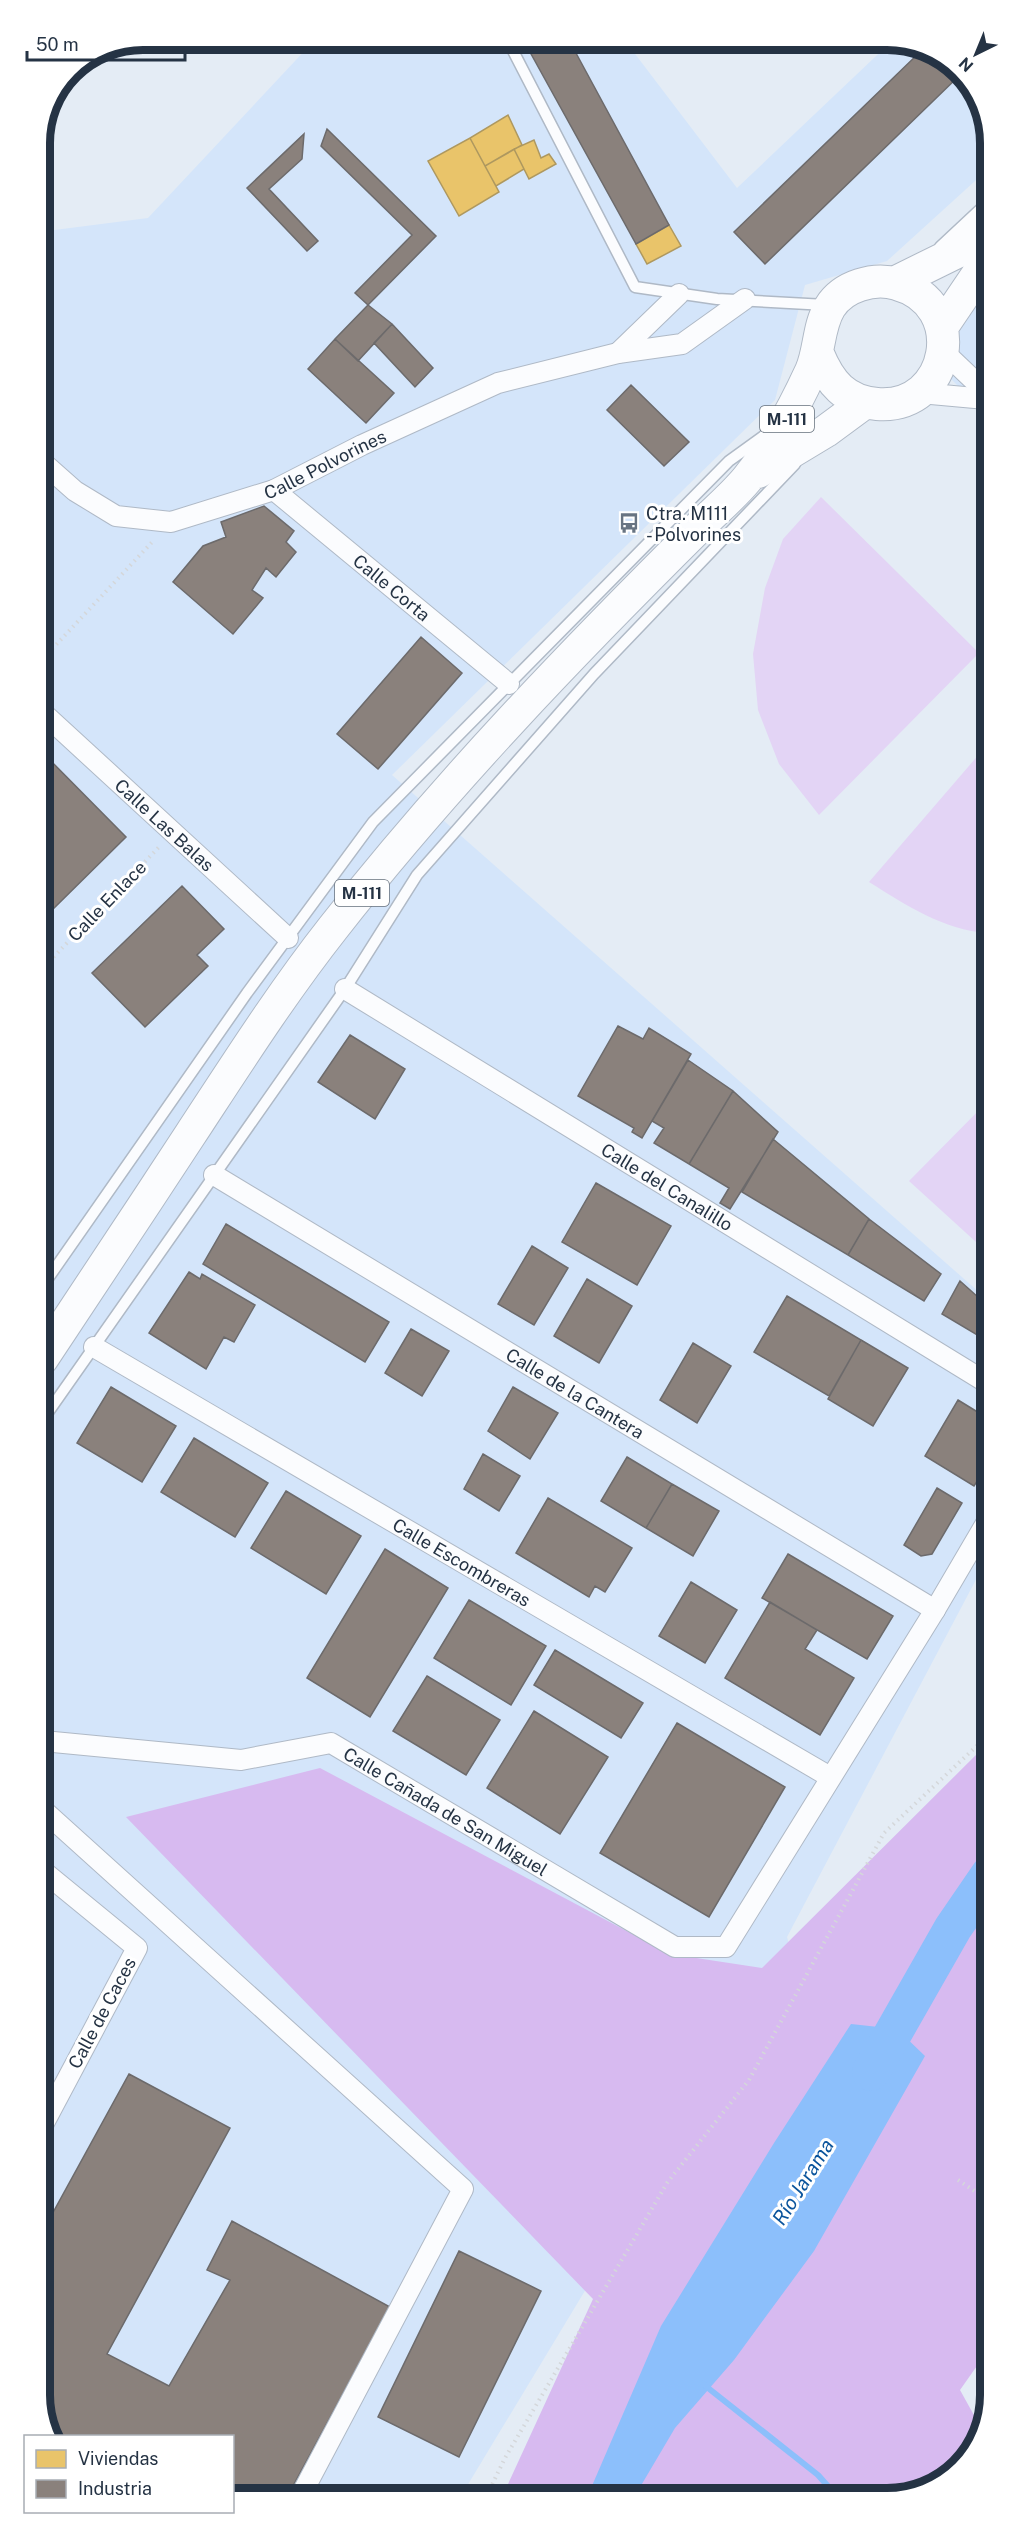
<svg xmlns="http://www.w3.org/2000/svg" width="1030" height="2537" font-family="'Public Sans',sans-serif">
  <rect width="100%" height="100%" fill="#e4ecf5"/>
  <path fill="#d4e5fa" d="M 894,39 L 951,61 L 986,110 L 986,171 L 887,261 L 805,285 L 775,400 L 392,775 L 988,1300 L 989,1555 L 787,1937 L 800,1983 L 673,2145 L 461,2496 L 233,2497 L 232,2436 L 51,2436 L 44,2427 L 39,232 L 148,218 L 310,45 L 626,42 L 737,188 Z
    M 986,297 L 986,414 L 947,375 L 958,324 Z"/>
  <path fill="#e3d4f5" d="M 821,497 L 979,653 L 819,815 L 779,764 L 758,710 L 753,654 L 765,588 L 783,539 Z
    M 987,745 L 988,933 C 943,930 906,905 869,882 Z
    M 988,1101 L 988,1230 L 976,1242 L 909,1181 Z"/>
  <path fill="#d7baf0" d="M 989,1742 L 991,2346 L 960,2390 L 980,2426 L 970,2457 L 920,2493 L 503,2495 L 593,2299 L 126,1817 L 320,1768 L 670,1954 L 762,1968 Z"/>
  <path fill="#8cbffb" d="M 851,2024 L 897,2029 L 925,2056 L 814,2251 L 734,2360 L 675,2428 L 636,2494 L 588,2495 L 661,2326 L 774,2143 Z"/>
  <path fill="#e9c46a" stroke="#ae985f" stroke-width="1.5" d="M 508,115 L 522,145 L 485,166 L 470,138 Z
    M 470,138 L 499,192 L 459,216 L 428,161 Z
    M 534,140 L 541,158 L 549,154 L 556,164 L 529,179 L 514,149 Z
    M 514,149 L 524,169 L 496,186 L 485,166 Z
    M 669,225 L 681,246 L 647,264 L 636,244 Z"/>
  <path fill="#8a817c" stroke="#6c6a6b" stroke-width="1.5" d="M 570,42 L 669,225 L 636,244 L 525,43 Z
    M 922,50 L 951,61 L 961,74 L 765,264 L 734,232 Z
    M 327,129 L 436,236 L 368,305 L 355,293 L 412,235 L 321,146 Z
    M 304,134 L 302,159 L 269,189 L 318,241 L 307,251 L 247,188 Z
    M 368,305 L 392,324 L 358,361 L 335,339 Z
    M 392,324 L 433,368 L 415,387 L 374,343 Z
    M 335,339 L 394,393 L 366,423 L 308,369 Z
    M 631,385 L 689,442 L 664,466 L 607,410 Z
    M 264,506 L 294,531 L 286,542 L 296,552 L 276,577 L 266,568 L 252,590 L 263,598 L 233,634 L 173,582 L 203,546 L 226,537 L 221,522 Z
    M 421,637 L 462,673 L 378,769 L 337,734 Z
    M 41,751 L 126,837 L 43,919 L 41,917 Z
    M 182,886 L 224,929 L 197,955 L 208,966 L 145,1027 L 92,973 Z
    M 618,1026 L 643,1039 L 649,1028 L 691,1054 L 642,1138 L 632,1132 L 634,1128 L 578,1096 Z
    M 350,1035 L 405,1069 L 375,1119 L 318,1082 Z
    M 688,1060 L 733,1091 L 689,1164 L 654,1143 L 664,1128 L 652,1121 Z
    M 733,1091 L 778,1132 L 730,1209 L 720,1203 L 729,1188 L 689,1164 Z
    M 773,1139 L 869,1219 L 848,1255 L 742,1192 Z
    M 596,1183 L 671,1226 L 637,1285 L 562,1242 Z
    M 869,1219 L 941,1274 L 924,1301 L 848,1255 Z
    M 226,1224 L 389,1322 L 365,1362 L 203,1264 Z
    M 532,1246 L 568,1268 L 534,1325 L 498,1304 Z
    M 189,1272 L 200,1279 L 202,1274 L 255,1305 L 234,1342 L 224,1337 L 206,1369 L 149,1333 Z
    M 587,1279 L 632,1306 L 599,1363 L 554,1336 Z
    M 960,1281 L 988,1306 L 989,1342 L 942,1314 Z
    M 787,1296 L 861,1340 L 829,1396 L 754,1352 Z
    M 411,1329 L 449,1351 L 422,1396 L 385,1373 Z
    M 861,1340 L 908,1368 L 873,1426 L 828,1399 Z
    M 693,1343 L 731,1366 L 697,1423 L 660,1400 Z
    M 111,1387 L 176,1426 L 142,1482 L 77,1443 Z
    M 513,1387 L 558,1413 L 530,1459 L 488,1431 Z
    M 958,1400 L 989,1419 L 989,1463 L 974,1486 L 925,1456 Z
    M 194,1438 L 268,1483 L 235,1537 L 161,1492 Z
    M 483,1454 L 520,1476 L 499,1511 L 464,1489 Z
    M 627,1457 L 672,1484 L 646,1528 L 601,1501 Z
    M 672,1484 L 719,1511 L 693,1556 L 646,1528 Z
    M 937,1488 L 962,1503 L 932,1554 L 921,1556 L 904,1545 Z
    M 286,1491 L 361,1536 L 326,1594 L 251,1548 Z
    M 548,1498 L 632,1548 L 605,1592 L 595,1586 L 589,1597 L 516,1553 Z
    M 385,1549 L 448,1588 L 370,1717 L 307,1678 Z
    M 788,1554 L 893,1616 L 867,1659 L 762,1598 Z
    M 691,1582 L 737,1610 L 705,1663 L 659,1636 Z
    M 469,1600 L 546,1646 L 511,1705 L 434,1658 Z
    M 770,1602 L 817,1630 L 805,1649 L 854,1678 L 820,1735 L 725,1678 Z
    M 555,1650 L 643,1703 L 621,1738 L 534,1685 Z
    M 427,1676 L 500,1720 L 466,1775 L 393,1731 Z
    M 534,1711 L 608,1757 L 560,1834 L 487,1788 Z
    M 677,1723 L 785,1787 L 709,1917 L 600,1853 Z
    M 129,2074 L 230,2128 L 107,2354 L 169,2386 L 230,2280 L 207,2270 L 232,2221 L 390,2307 L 287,2497 L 232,2497 L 232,2436 L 51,2436 L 44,2427 L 44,2229 Z
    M 459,2251 L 541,2291 L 459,2457 L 378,2417 Z"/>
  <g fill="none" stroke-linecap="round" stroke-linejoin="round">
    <path stroke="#8cbffb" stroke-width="6" d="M 703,2384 L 818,2475 L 834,2493"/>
    <path stroke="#8cbffb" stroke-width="38" d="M 871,2072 L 953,1928 L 990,1874"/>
    <g stroke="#afb9c6" stroke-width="13">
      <path id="lane" d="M 509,43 L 635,287 L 717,299 L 826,305
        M 940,247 L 986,204
        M 42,1287 L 247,993 L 373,822 L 729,461 L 765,435
        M 42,1421 L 345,989 L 417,875 L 594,674 L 795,464"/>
    </g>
    <g stroke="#afb9c6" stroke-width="22">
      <g id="street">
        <path d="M 944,352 L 986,392"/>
        <path d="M 618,353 L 679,294"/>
        <path d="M 920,393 L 986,399"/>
        <path id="s1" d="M 40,460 L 75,491 L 116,516 L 171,522 L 274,490 L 362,445 L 498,383 L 618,353 L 682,344 L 745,299"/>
        <path id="s2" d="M 274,490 L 509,684"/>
        <path id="s3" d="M 41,711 L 288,938"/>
        <path id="s4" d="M 345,989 L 989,1384"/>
        <path id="s5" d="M 214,1175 L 935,1610"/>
        <path id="s6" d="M 94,1347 L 830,1777"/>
        <path id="s7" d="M 43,1741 L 241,1760 L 331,1743 L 675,1947 L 726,1947 L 935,1610 L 989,1518"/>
        <path d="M 43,1810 L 463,2189 L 300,2497"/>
        <path d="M 43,1871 L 137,1948 L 44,2123"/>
      </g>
    </g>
    <g stroke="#afb9c6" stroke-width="34">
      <path id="primary" d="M 894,283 L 957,252 L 986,230
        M 942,327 L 986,262
        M 758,472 L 826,431 L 864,403
        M 42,1359 C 91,1285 141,1210 190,1135 C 236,1065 281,994 333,928 C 445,785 571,654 700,526 C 715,511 733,496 747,479 C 773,447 794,408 811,371 C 820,351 818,326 830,307 C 843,286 874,277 897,284 C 970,304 951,410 877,404 C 845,401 830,383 818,354"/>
    </g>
    <path stroke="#d4d7da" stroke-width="4" stroke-dasharray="1.5 4.5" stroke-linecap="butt" d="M 40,662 L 154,540
      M 41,970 L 161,845
      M 958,2180 L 991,2202
      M 487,2495 L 505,2458 L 667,2183 L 749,2080 L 884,1833 L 981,1742 L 989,1728"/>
    <use href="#lane" stroke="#fbfcfe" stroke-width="10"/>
    <use href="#street" stroke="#fbfcfe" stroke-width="20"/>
    <use href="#primary" stroke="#fbfcfe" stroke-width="32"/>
  </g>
  <defs>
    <g id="bus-bare" transform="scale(1.62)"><path d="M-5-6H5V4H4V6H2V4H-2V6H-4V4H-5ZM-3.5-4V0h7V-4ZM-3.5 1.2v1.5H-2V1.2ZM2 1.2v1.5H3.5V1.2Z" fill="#687482" stroke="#fff" stroke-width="2.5" paint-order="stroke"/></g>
  </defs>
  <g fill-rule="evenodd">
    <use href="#bus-bare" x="629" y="523"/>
  </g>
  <g text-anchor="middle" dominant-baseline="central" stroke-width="6" stroke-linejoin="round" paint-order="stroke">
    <g fill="#fff" stroke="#66707c" stroke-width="1.5">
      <rect x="760" y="406" width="54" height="26" rx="4.5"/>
      <rect x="335" y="880" width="54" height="26" rx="4.5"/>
    </g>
    <g font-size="16" font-weight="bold" fill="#253344">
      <text x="787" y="419">M-111</text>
      <text x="362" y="893">M-111</text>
    </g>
    <g font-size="18" fill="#253344" stroke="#fff">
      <text stroke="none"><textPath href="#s1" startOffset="315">Calle Polvorines</textPath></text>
      <text stroke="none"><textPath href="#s2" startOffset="153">Calle Corta</textPath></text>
      <text stroke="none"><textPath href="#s3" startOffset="168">Calle Las Balas</textPath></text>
      <text transform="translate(107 901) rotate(-46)">Calle Enlace</text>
      <text stroke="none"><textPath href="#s4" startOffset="378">Calle del Canalillo</textPath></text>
      <text stroke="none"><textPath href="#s5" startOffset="422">Calle de la Cantera</textPath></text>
      <text stroke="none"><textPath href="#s6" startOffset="426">Calle Escombreras</textPath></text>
      <text stroke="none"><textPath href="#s7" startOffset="424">Calle Cañada de San Miguel</textPath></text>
      <text transform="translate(102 2013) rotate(-62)">Calle de Caces</text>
    </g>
    <g font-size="18" fill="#253344" stroke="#fff" text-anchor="start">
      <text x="646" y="513">Ctra. M111<tspan x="646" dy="21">- Polvorines</tspan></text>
    </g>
    <g font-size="20" font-style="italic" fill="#0a549c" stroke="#fff">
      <text transform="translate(803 2182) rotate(-58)">Río Jarama</text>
    </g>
  </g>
  <path d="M0 0H1030V2537H0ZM143 50H887A93 93 0 0 1 980 143V2395A93 93 0 0 1 887 2488H143A93 93 0 0 1 50 2395V143A93 93 0 0 1 143 50Z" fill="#fff" fill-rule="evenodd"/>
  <path fill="none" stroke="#253344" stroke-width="8" d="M143 50H887A93 93 0 0 1 980 143V2395A93 93 0 0 1 887 2488H143A93 93 0 0 1 50 2395V143A93 93 0 0 1 143 50Z"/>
  <rect x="24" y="2435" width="210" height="78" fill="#ffffff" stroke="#a8adb4" stroke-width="1.5"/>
  <rect x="36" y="2450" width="30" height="18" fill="#e9c46a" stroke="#a8adb4" stroke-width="1.5"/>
  <text x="78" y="2465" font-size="18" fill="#253344">Viviendas</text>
  <rect x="36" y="2480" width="30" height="18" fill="#8a817c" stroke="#a8adb4" stroke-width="1.5"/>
  <text x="78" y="2495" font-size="18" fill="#253344">Industria</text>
  <g transform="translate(976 54) rotate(223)" stroke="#ffffff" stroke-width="4.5" paint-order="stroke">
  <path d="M0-4.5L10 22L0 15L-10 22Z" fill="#253344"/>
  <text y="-9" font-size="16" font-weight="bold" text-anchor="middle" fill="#253344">N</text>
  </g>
  <path d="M27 51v9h158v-9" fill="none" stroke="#253344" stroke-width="3"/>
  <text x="36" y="51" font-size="18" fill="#253344" stroke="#ffffff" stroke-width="4.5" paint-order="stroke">50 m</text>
</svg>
